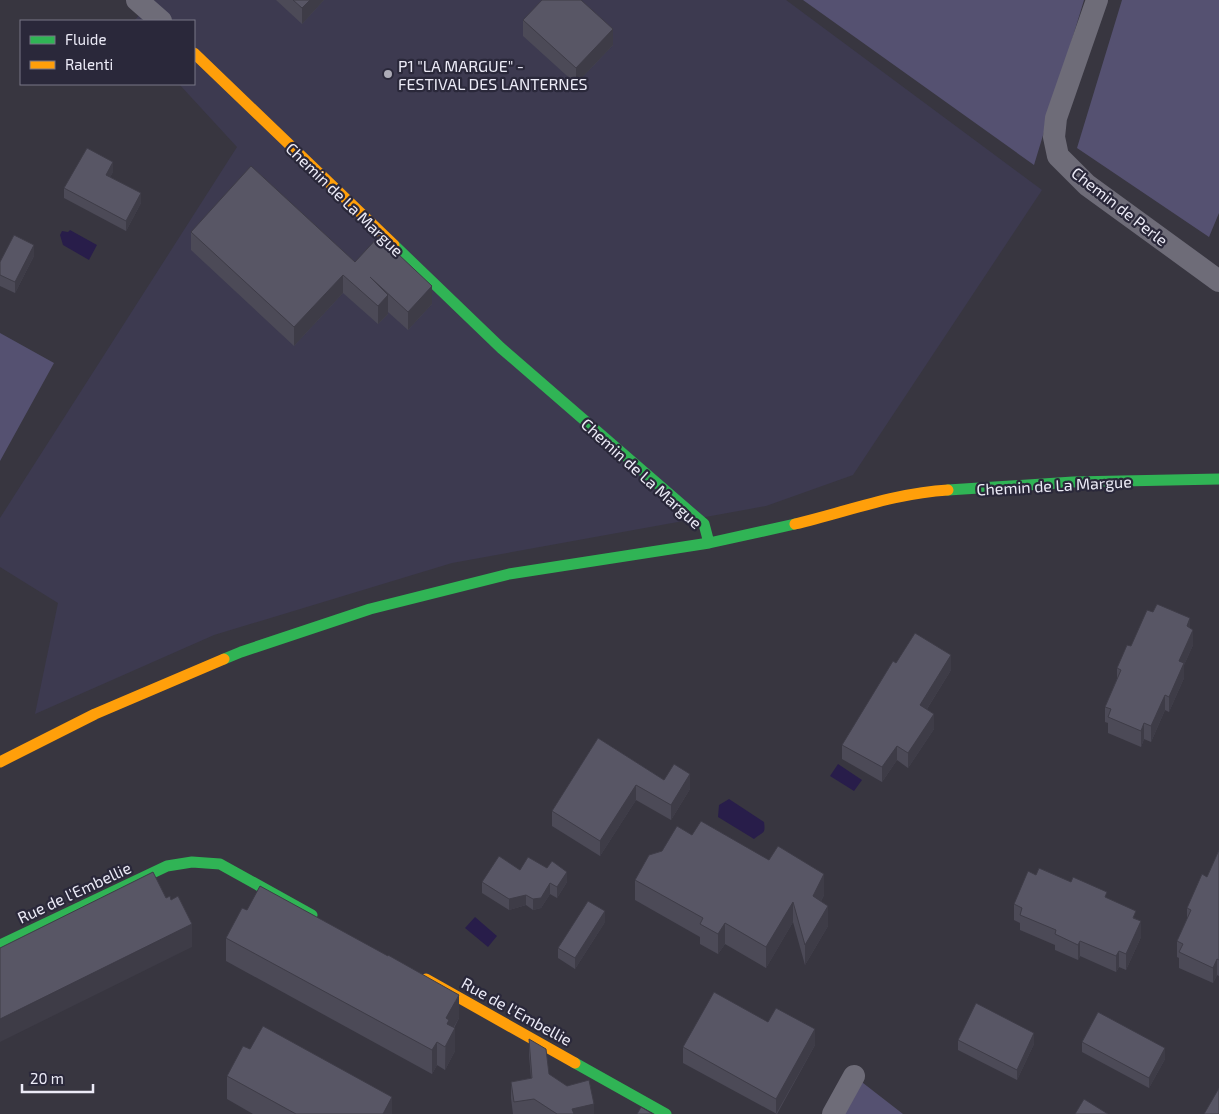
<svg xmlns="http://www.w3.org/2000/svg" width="1219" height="1114" font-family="'Exo 2',sans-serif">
  <rect width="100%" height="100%" fill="#383640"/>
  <path fill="#3d3a50" d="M 153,0 L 786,0 L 1042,190 L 853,475 L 766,506 L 452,563 L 214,635 L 35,714 L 58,603 L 0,567 L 0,518 L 237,147 L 179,84 L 194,84 L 194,21 L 134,21 Z"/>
  <path fill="#555171" d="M 803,0 L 1084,0 L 1034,165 Z
    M 1122,0 L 1219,0 L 1219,213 L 1209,237 L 1077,148 Z
    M 0,333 L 54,363 L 0,461 Z
    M 854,1076 L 903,1114 L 833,1114 Z"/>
  <path fill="#281d4a" d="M 70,230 L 97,245 L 89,260 L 63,245 L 60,235 L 62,231 L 68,232 Z
    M 838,764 L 862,780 L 854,791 L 830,776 Z
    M 729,799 L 764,822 C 766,835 762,832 754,839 L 718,817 L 719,805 Z
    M 475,917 L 497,936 L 488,947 L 465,928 Z"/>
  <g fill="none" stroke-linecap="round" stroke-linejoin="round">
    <path stroke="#6e6c78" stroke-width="22" d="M 137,0 L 161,21
      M 1097,0 L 1056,118 L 1054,137 L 1058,156 L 1087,185 L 1219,281
      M 833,1114 L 854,1076"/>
    <path stroke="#30b455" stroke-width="11" d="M 394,245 L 501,348 L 704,524 L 709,543 L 795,524
      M 948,490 L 1073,482 L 1219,479
      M 224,659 L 241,652 L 370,609 L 509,574 L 709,543
      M 0,945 L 167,866 L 192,862 L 220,864 L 312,915
      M 575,1063 L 666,1114"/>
    <path stroke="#ff9f0a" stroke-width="11" d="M 194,53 L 394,245
      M 795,524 C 846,512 895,493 948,490
      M 0,762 L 95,714 L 224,659
      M 426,979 L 575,1063"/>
  </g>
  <path fill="#4c4a57" d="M 276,0 L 324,0 L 302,24 Z
    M 523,20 L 613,45 L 576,84 L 523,36 Z
    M 113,172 L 110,177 L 141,203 L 126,231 L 64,198 L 64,188 Z
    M 191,232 L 355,262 L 432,304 L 408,330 L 388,312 L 388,314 L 378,324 L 343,293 L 294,346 L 191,250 Z
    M 34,256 L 15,293 L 0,286 L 0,262 Z
    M 1190,628 L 1193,645 L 1184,665 L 1184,678 L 1169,712 L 1165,710 L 1151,742 L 1144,739 L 1141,747 L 1108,733 L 1108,723 L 1105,722 L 1105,707 L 1117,679 L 1117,668 L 1131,646 Z
    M 896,663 L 951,670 L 927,709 L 934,729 L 908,768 L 897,760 L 882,782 L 842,759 L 842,745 Z
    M 598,738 L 664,780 L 690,789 L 671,820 L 636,800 L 600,856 L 552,826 L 552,811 Z
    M 692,835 L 824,895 L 821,901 L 828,926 L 805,965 L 793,922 L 766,968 L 725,944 L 718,954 L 700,944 L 700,937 L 635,900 L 635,880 L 662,851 Z
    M 1219,850 L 1219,976 L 1217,975 L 1213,983 L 1179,968 L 1179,958 L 1177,957 L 1177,941 L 1187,920 L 1187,908 L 1207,877 Z
    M 520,870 L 567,882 L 557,898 L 550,894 L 541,908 L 533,910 L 526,905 L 509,910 L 482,893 L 482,882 Z
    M 1036,875 L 1107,898 L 1136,919 L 1141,937 L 1126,970 L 1119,967 L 1116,972 L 1080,956 L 1078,960 L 1055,950 L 1055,945 L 1020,930 L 1020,923 L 1014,920 L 1014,904 Z
    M 605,922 L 575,969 L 558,958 L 558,948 Z
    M 226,938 L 459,1018 L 454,1028 L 455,1051 L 445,1070 L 437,1065 L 432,1074 L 226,961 Z
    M 768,1022 L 815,1045 L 777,1114 L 683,1063 L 683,1047 Z
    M 529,1039 L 549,1074 L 594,1114 L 513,1114 L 511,1098 L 511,1082 L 531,1078 L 529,1055 Z
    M 958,1040 L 1034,1044 L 1017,1080 L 958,1050 Z
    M 1082,1042 L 1165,1059 L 1149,1088 L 1082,1052 Z
    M 250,1049 L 392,1114 L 253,1114 L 227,1099 L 227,1076 Z"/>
  <path fill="#3e3c47" d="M 310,0 L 324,0 L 302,24 L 302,8 Z
    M 613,29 L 613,45 L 576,84 L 576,68 Z
    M 113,162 L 113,172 L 106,185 L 106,175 Z
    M 141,193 L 141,203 L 126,231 L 126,221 Z
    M 34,245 L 34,256 L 15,293 L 15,282 Z
    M 343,275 L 343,293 L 294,346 L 294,327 Z
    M 432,286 L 432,304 L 408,330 L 408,312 Z
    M 388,295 L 388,314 L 378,324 L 378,306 Z
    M 1190,618 L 1190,634 L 1187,626 Z
    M 1193,630 L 1193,645 L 1184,665 L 1184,678 L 1169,712 L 1169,697 L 1179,661 Z
    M 951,655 L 951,670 L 920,720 L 920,705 Z
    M 1165,695 L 1165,710 L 1151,742 L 1151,726 Z
    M 934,714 L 934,729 L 908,768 L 908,753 Z
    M 1144,723 L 1144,739 L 1141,747 L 1141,731 Z
    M 897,746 L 897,760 L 882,782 L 882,767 Z
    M 690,774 L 690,789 L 671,820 L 671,805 Z
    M 636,785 L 636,800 L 600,856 L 600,841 Z
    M 567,872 L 567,882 L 557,898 L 557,887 Z
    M 824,874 L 824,895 L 813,917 L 813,896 Z
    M 550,883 L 550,894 L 541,908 L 533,910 L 533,899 Z
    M 526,895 L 526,905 L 509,910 L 509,899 Z
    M 793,902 L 793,922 L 766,968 L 766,947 Z
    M 828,906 L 828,926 L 805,965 L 805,945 Z
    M 605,911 L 605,922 L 575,969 L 575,958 Z
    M 1141,921 L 1141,937 L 1126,970 L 1126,954 Z
    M 725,923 L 725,944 L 718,954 L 718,934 Z
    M 192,924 L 192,947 L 0,1042 L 0,1019 Z
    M 1080,941 L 1080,956 L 1078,960 L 1078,945 Z
    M 1119,951 L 1119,967 L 1116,972 L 1116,956 Z
    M 1217,959 L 1217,975 L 1213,983 L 1213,968 Z
    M 459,995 L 459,1018 L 449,1035 L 455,1028 L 455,1051 L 445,1070 L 446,1018 Z
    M 815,1029 L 815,1045 L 776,1114 L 776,1099 Z
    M 1034,1033 L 1034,1044 L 1017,1080 L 1017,1070 Z
    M 437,1042 L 437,1065 L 432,1074 L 432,1050 Z
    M 1165,1048 L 1165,1059 L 1149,1088 L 1149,1078 Z
    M 392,1097 L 392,1114 L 383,1114 Z
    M 594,1104 L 594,1114 L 572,1114 L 572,1109 Z"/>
  <path fill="#585665" stroke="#3e3c47" d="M 293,0 L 310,0 L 302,8 Z
    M 542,0 L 581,0 L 613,29 L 576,68 L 523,20 Z
    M 87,148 L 113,162 L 106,175 L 141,193 L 126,221 L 64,188 Z
    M 251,166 L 355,262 L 379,236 L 432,286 L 408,312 L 370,277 L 388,295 L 378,306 L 343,275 L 294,327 L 191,232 Z
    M 14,235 L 34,245 L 15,282 L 0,275 L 0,262 Z
    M 1157,604 L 1190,618 L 1187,626 L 1193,630 L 1179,661 L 1184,663 L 1169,697 L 1165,695 L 1151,726 L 1144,723 L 1141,731 L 1108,717 L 1111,709 L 1105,707 L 1121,670 L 1117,668 L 1127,645 L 1131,646 L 1147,610 L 1153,612 Z
    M 915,633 L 951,655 L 920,705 L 934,714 L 908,753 L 897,746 L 882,767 L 842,745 L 893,661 L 896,663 Z
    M 598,738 L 664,780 L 674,764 L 690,774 L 671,805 L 636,785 L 600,841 L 552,811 Z
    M 701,821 L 769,860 L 778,846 L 824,874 L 813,896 L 828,906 L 805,945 L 793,902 L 766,947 L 725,923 L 718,934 L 700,924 L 703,918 L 635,880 L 649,855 L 662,851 L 677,826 L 692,835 Z
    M 1219,850 L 1219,960 L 1217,959 L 1213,968 L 1179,952 L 1183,944 L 1177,941 L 1191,910 L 1187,908 L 1202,874 L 1207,877 Z
    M 499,856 L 520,870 L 528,857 L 547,868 L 552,861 L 567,872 L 557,887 L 550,883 L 541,898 L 533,899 L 526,895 L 509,899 L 482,882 Z
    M 1039,868 L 1071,882 L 1073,877 L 1107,892 L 1105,897 L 1136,911 L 1133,918 L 1141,921 L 1126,954 L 1119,951 L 1116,956 L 1080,941 L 1078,945 L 1055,934 L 1056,930 L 1020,915 L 1022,908 L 1014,904 L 1028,871 L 1036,875 Z
    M 153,872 L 166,898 L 170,896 L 171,900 L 178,896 L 192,924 L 0,1019 L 0,948 Z
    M 260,886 L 388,956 L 388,955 L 459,995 L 446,1018 L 449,1020 L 447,1024 L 455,1028 L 445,1047 L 437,1042 L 432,1050 L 226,938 L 242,908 L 247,910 Z
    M 588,901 L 605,911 L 575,958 L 558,948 Z
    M 714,992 L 768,1022 L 776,1008 L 815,1029 L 776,1099 L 683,1047 Z
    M 976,1003 L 1034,1033 L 1017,1070 L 958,1040 Z
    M 1098,1012 L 1165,1048 L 1149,1078 L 1082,1042 Z
    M 263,1026 L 392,1097 L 383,1114 L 296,1114 L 227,1076 L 243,1046 L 250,1049 Z
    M 529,1039 L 546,1049 L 549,1074 L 567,1086 L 589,1080 L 594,1104 L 572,1109 L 574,1114 L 557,1114 L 534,1099 L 514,1102 L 511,1082 L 532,1078 Z
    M 1219,1088 L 1219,1114 L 1204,1114 Z
    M 1084,1099 L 1108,1114 L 1075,1114 Z
    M 641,1107 L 653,1114 L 637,1114 Z"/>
  <circle fill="#adacb7" stroke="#2a283a" stroke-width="2" cx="388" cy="74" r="5"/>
  <g text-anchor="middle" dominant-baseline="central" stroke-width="4.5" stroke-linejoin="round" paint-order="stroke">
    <g font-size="16" fill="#ecebf7" stroke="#2a283a" text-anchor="start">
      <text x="398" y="65">P1 "LA MARGUE" -<tspan x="398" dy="18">FESTIVAL DES LANTERNES</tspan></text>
    </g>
    <g font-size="16" fill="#ecebf7" stroke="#2a283a">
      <text transform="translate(345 199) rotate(44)">Chemin de La Margue</text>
      <text transform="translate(1120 206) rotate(38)">Chemin de Perle</text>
      <text transform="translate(642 473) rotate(42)">Chemin de La Margue</text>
      <text transform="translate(1054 485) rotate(-3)">Chemin de La Margue</text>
      <text transform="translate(74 892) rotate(-25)">Rue de l'Embellie</text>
      <text transform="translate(517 1011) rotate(29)">Rue de l'Embellie</text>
    </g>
  </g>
  <rect x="20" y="20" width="175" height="65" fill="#2a283a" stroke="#787686"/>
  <rect x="30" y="36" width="25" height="8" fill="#30b455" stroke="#787686"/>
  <text x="65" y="45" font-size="15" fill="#ecebf7">Fluide</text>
  <rect x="30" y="61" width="25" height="8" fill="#ff9f0a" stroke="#787686"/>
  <text x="65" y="70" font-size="15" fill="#ecebf7">Ralenti</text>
  <path d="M22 1084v8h71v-8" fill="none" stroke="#ecebf7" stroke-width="2.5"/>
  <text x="30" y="1084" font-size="15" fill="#ecebf7" stroke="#2a283a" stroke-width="4" paint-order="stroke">20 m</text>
</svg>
